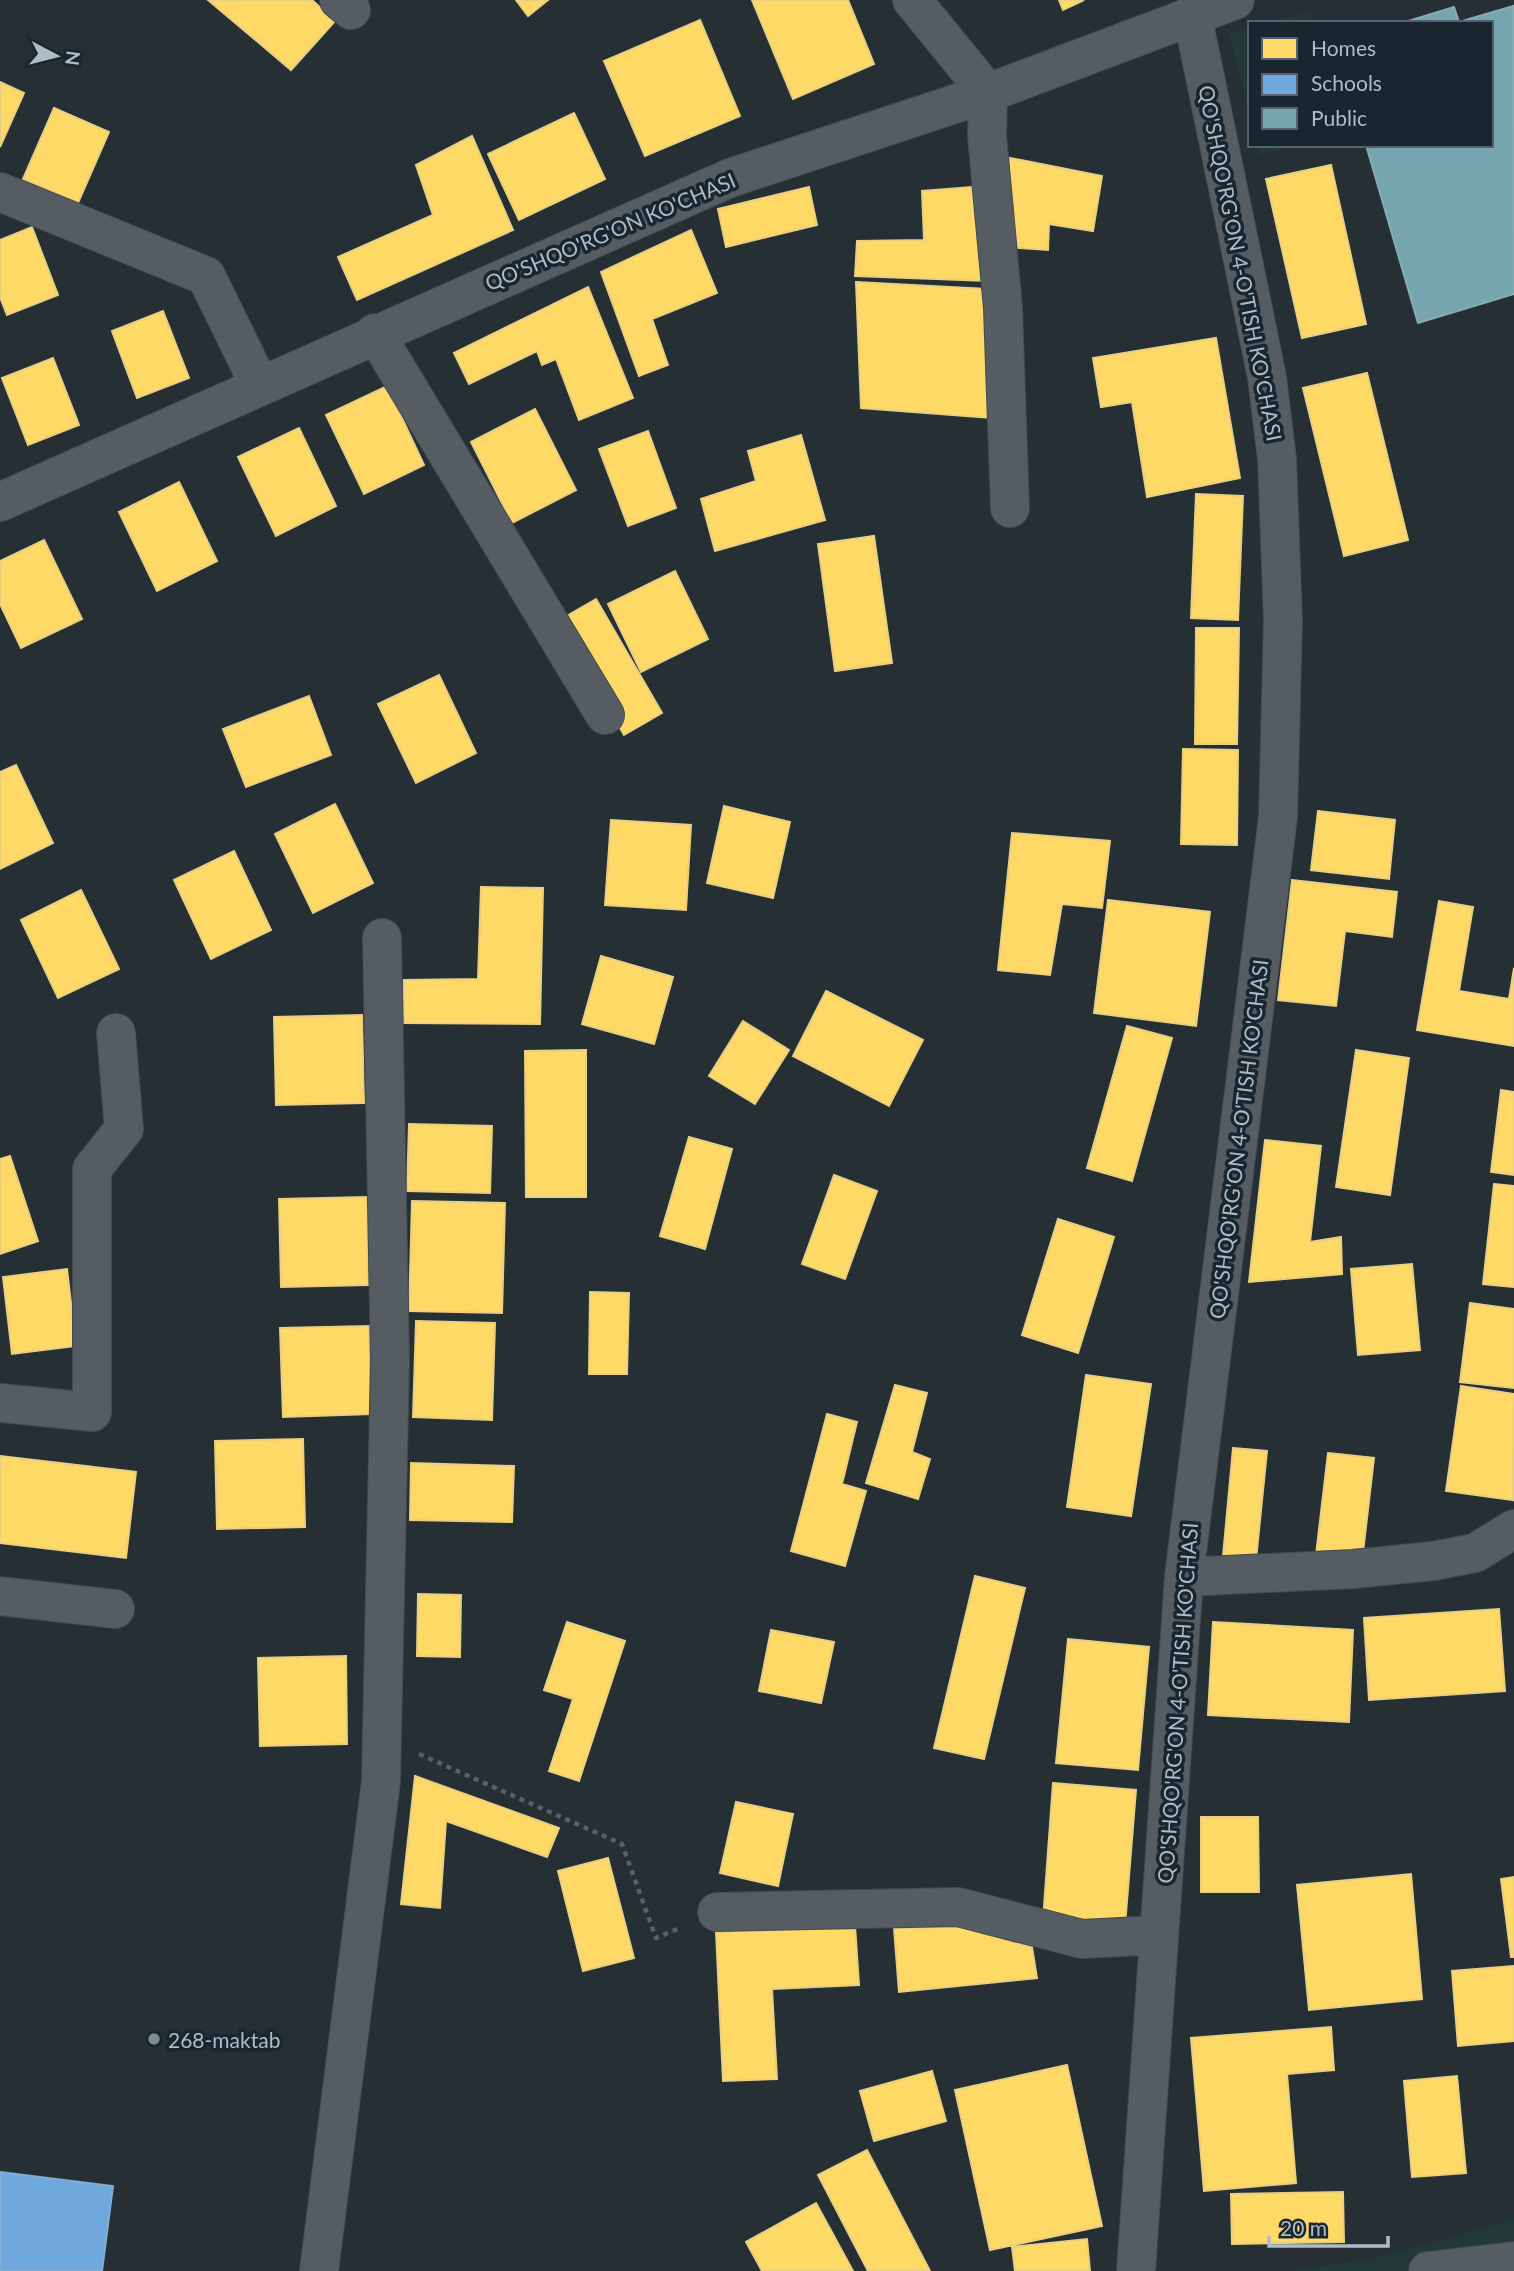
<svg xmlns="http://www.w3.org/2000/svg" width="1514" height="2271" font-family="Lato,sans-serif">
  <rect width="100%" height="100%" fill="#262f34"/>
  <path fill="#233938" d="M 1311,11 L 1314,23 L 1266,23 Z
    M 1250,27 L 1250,116 L 1228,33 Z
    M 1257,145 L 1298,145 L 1260,155 Z
    M 1514,2219 L 1514,2271 L 1288,2271 L 1380,2257 Z"/>
  <path fill="#ffd966" stroke="#e7d083" stroke-width="2" d="M 208,0 L 312,0 L 335,21 L 291,70 Z
    M 516,0 L 548,0 L 528,16 Z
    M 752,0 L 848,0 L 874,64 L 793,99 Z
    M 1059,0 L 1084,0 L 1063,10 Z
    M 700,20 L 740,116 L 645,156 L 604,61 Z
    M 0,82 L 24,93 L 0,147 Z
    M 54,108 L 109,132 L 78,203 L 23,179 Z
    M 574,113 L 605,179 L 519,220 L 488,154 Z
    M 472,136 L 513,230 L 357,300 L 338,257 L 433,215 L 416,165 Z
    M 1000,156 L 1102,176 L 1093,231 L 1049,224 L 1048,250 L 1006,247 Z
    M 1331,165 L 1366,324 L 1302,338 L 1266,179 Z
    M 984,186 L 988,281 L 855,276 L 857,241 L 924,240 L 922,191 Z
    M 809,187 L 817,225 L 726,247 L 718,209 Z
    M 32,227 L 58,295 L 7,315 L 0,297 L 0,240 Z
    M 691,230 L 717,293 L 652,319 L 668,365 L 639,376 L 601,272 Z
    M 856,282 L 987,289 L 991,418 L 861,408 Z
    M 588,287 L 633,398 L 579,420 L 556,359 L 542,365 L 537,351 L 469,384 L 454,353 Z
    M 163,311 L 189,378 L 137,398 L 112,331 Z
    M 1216,338 L 1240,478 L 1147,497 L 1132,402 L 1101,407 L 1093,358 Z
    M 53,358 L 79,425 L 28,445 L 2,378 Z
    M 1367,373 L 1408,540 L 1344,556 L 1303,388 Z
    M 387,386 L 424,465 L 364,494 L 326,415 Z
    M 535,409 L 576,490 L 512,523 L 471,442 Z
    M 299,428 L 336,506 L 276,536 L 238,457 Z
    M 648,431 L 676,508 L 628,526 L 599,449 Z
    M 801,435 L 825,520 L 715,551 L 701,499 L 756,481 L 748,451 Z
    M 179,482 L 217,561 L 157,591 L 119,512 Z
    M 1196,494 L 1243,496 L 1238,620 L 1191,618 Z
    M 874,536 L 892,663 L 835,671 L 818,544 Z
    M 44,540 L 82,619 L 21,648 L 0,604 L 0,561 Z
    M 675,571 L 708,639 L 641,672 L 608,604 Z
    M 596,599 L 662,713 L 624,735 L 558,621 Z
    M 1196,628 L 1239,628 L 1237,744 L 1195,744 Z
    M 439,675 L 476,753 L 416,783 L 378,704 Z
    M 309,696 L 331,755 L 246,787 L 223,729 Z
    M 1183,749 L 1238,750 L 1237,845 L 1181,844 Z
    M 16,765 L 53,843 L 0,869 L 0,772 Z
    M 335,804 L 373,883 L 313,913 L 275,834 Z
    M 724,806 L 790,822 L 773,898 L 707,883 Z
    M 1318,811 L 1395,820 L 1389,879 L 1311,870 Z
    M 611,820 L 691,825 L 686,910 L 605,905 Z
    M 1012,833 L 1110,841 L 1102,908 L 1062,904 L 1050,975 L 998,970 Z
    M 234,851 L 271,930 L 211,959 L 174,880 Z
    M 1292,880 L 1397,892 L 1392,937 L 1345,931 L 1336,1006 L 1278,1000 Z
    M 481,887 L 543,888 L 540,1024 L 404,1023 L 404,980 L 478,979 Z
    M 81,890 L 119,969 L 58,998 L 21,920 Z
    M 1108,900 L 1210,912 L 1196,1026 L 1094,1013 Z
    M 1439,901 L 1473,907 L 1459,991 L 1509,999 L 1514,968 L 1514,1046 L 1417,1030 Z
    M 601,956 L 673,977 L 654,1044 L 582,1024 Z
    M 826,991 L 923,1040 L 889,1106 L 793,1056 Z
    M 362,1015 L 364,1103 L 276,1105 L 274,1017 Z
    M 743,1021 L 789,1050 L 755,1104 L 709,1076 Z
    M 1127,1026 L 1172,1038 L 1132,1181 L 1087,1168 Z
    M 586,1050 L 586,1197 L 526,1197 L 525,1051 Z
    M 1356,1050 L 1409,1058 L 1390,1195 L 1336,1187 Z
    M 1501,1090 L 1514,1092 L 1514,1175 L 1491,1172 Z
    M 409,1124 L 492,1126 L 490,1193 L 407,1191 Z
    M 689,1137 L 732,1149 L 705,1249 L 660,1236 Z
    M 1265,1140 L 1321,1146 L 1310,1242 L 1341,1237 L 1342,1274 L 1249,1282 Z
    M 10,1156 L 38,1241 L 0,1254 L 0,1159 Z
    M 834,1175 L 877,1191 L 845,1279 L 802,1264 Z
    M 1494,1184 L 1514,1186 L 1514,1287 L 1483,1284 Z
    M 367,1197 L 368,1285 L 281,1287 L 279,1199 Z
    M 412,1201 L 505,1203 L 502,1313 L 409,1311 Z
    M 1058,1219 L 1114,1237 L 1078,1353 L 1022,1335 Z
    M 1412,1264 L 1420,1350 L 1358,1355 L 1351,1269 Z
    M 67,1269 L 76,1346 L 12,1354 L 3,1277 Z
    M 590,1292 L 629,1293 L 627,1374 L 589,1374 Z
    M 1470,1303 L 1514,1309 L 1514,1388 L 1460,1382 Z
    M 416,1321 L 495,1323 L 492,1420 L 413,1417 Z
    M 369,1326 L 371,1414 L 283,1417 L 280,1328 Z
    M 1086,1375 L 1151,1384 L 1131,1516 L 1067,1507 Z
    M 895,1385 L 927,1393 L 912,1452 L 930,1459 L 918,1499 L 866,1483 Z
    M 1461,1386 L 1514,1394 L 1513,1500 L 1446,1491 Z
    M 827,1414 L 857,1422 L 842,1484 L 866,1491 L 845,1566 L 791,1551 Z
    M 303,1439 L 305,1527 L 217,1529 L 215,1441 Z
    M 1233,1448 L 1267,1451 L 1256,1560 L 1223,1556 Z
    M 1328,1453 L 1374,1458 L 1362,1561 L 1316,1555 Z
    M 0,1456 L 136,1472 L 126,1558 L 0,1543 Z
    M 411,1463 L 514,1466 L 512,1522 L 410,1520 Z
    M 975,1576 L 1025,1588 L 984,1759 L 934,1748 Z
    M 418,1594 L 461,1595 L 460,1657 L 417,1656 Z
    M 1499,1609 L 1505,1691 L 1369,1700 L 1364,1618 Z
    M 567,1622 L 625,1641 L 579,1781 L 549,1771 L 573,1699 L 544,1690 Z
    M 1213,1622 L 1353,1630 L 1349,1722 L 1208,1715 Z
    M 771,1630 L 834,1642 L 821,1703 L 759,1691 Z
    M 1068,1639 L 1149,1647 L 1138,1770 L 1056,1763 Z
    M 346,1656 L 347,1744 L 260,1746 L 258,1658 Z
    M 415,1776 L 559,1828 L 547,1857 L 446,1821 L 440,1908 L 401,1904 Z
    M 1053,1783 L 1136,1790 L 1125,1926 L 1043,1920 Z
    M 736,1802 L 793,1814 L 778,1886 L 720,1873 Z
    M 1201,1817 L 1258,1817 L 1259,1892 L 1201,1892 Z
    M 608,1858 L 634,1958 L 583,1971 L 558,1871 Z
    M 1411,1874 L 1422,1999 L 1309,2010 L 1297,1885 Z
    M 1514,1877 L 1514,1957 L 1511,1957 L 1501,1879 Z
    M 855,1925 L 859,1985 L 772,1989 L 777,2079 L 723,2081 L 716,1932 Z
    M 966,1927 L 1032,1947 L 1037,1978 L 899,1992 L 894,1928 Z
    M 1514,1966 L 1514,2041 L 1458,2046 L 1452,1971 Z
    M 1331,2027 L 1334,2070 L 1287,2074 L 1296,2183 L 1204,2191 L 1191,2038 Z
    M 1067,2065 L 1102,2226 L 990,2250 L 955,2090 Z
    M 932,2071 L 946,2121 L 874,2141 L 860,2091 Z
    M 1457,2076 L 1466,2173 L 1412,2177 L 1404,2081 Z
    M 867,2150 L 930,2271 L 868,2271 L 818,2175 Z
    M 1343,2192 L 1344,2242 L 1232,2244 L 1231,2194 Z
    M 816,2203 L 853,2271 L 762,2271 L 746,2242 Z
    M 1087,2239 L 1090,2271 L 1015,2271 L 1012,2247 Z"/>
  <path fill="#6fa8dc" stroke="#82aed6" stroke-width="2" d="M 0,2172 L 113,2186 L 102,2271 L 0,2271 Z"/>
  <path fill="#76a5af" stroke="#87acb6" stroke-width="2" d="M 1513,6 L 1514,294 L 1418,323 L 1366,145 L 1491,145 L 1491,23 L 1402,23 L 1454,7 L 1459,22 Z"/>
  <g fill="none" stroke-linecap="round" stroke-linejoin="round">
    <g stroke="#444a4f" stroke-width="40">
      <path id="minor" d="M 339,0 L 351,10
        M 912,0 L 988,93 L 987,136 L 1003,308 L 1010,508
        M 0,192 L 206,276 L 260,386
        M 375,333 L 605,715
        M 0,502 L 730,178 L 988,93 L 1235,0
        M 0,1403 L 92,1412 L 92,1169 L 124,1129 L 116,1033
        M 1184,1577 L 1353,1569 L 1433,1561 L 1475,1553 L 1514,1529
        M 0,1596 L 115,1609
        M 717,1912 L 958,1907 L 1082,1939 L 1159,1935
        M 319,2271 L 381,1781 L 390,1360 L 382,938
        M 1136,2271 L 1184,1577 L 1278,817 L 1283,620 L 1277,459 L 1267,377 L 1192,14
        M 1428,2271 L 1514,2261"/>
    </g>
    <path stroke="#586166" stroke-width="4.5" stroke-dasharray="5 5" stroke-linecap="butt" d="M 419,1754 L 622,1844 L 656,1938 L 680,1928"/>
    <use href="#minor" stroke="#565d62" stroke-width="38"/>
  </g>
  <circle fill="#7e8b94" stroke="#19262f" stroke-width="2.5" cx="154" cy="2039" r="7"/>
  <g text-anchor="middle" dominant-baseline="central" stroke-width="7" stroke-linejoin="round" paint-order="stroke">
    <g font-size="21" fill="#aebcc7" stroke="#19262f">
      <text transform="translate(610 231) rotate(-23)">QO'SHQO'RG'ON KO'CHASI</text>
      <text transform="translate(1241 263) rotate(79)">QO'SHQO'RG'ON 4-O'TISH KO'CHASI</text>
      <text transform="translate(1238 1139) rotate(-83)">QO'SHQO'RG'ON 4-O'TISH KO'CHASI</text>
      <text transform="translate(1177 1703) rotate(-86)">QO'SHQO'RG'ON 4-O'TISH KO'CHASI</text>
    </g>
    <g font-size="21" fill="#aebcc7" stroke="#19262f" text-anchor="start">
      <text x="168" y="2039">268-maktab</text>
    </g>
  </g>
  <rect x="1248" y="21" width="245" height="126" fill="#19262f" stroke="#55626c" stroke-width="2"/>
  <rect x="1262" y="38" width="35" height="21" fill="#ffd966" stroke="#55626c" stroke-width="2"/>
  <text x="1311" y="56" font-size="21" fill="#aebcc7">Homes</text>
  <rect x="1262" y="74" width="35" height="21" fill="#6fa8dc" stroke="#55626c" stroke-width="2"/>
  <text x="1311" y="91" font-size="21" fill="#aebcc7">Schools</text>
  <rect x="1262" y="108" width="35" height="21" fill="#76a5af" stroke="#55626c" stroke-width="2"/>
  <text x="1311" y="126" font-size="21" fill="#aebcc7">Public</text>
  <g transform="translate(56 56) rotate(97)" stroke="#19262f" stroke-width="5" paint-order="stroke">
  <path d="M0-5L12 26L0 18L-12 26Z" fill="#aebcc7"/>
  <text y="-10" font-size="19" font-weight="bold" text-anchor="middle" fill="#aebcc7">N</text>
  </g>
  <path d="M1269 2236v10h119v-10" fill="none" stroke="#aebcc7" stroke-width="3.5"/>
  <text x="1280" y="2236" font-size="21" fill="#aebcc7" stroke="#19262f" stroke-width="5" paint-order="stroke">20 m</text>
</svg>
